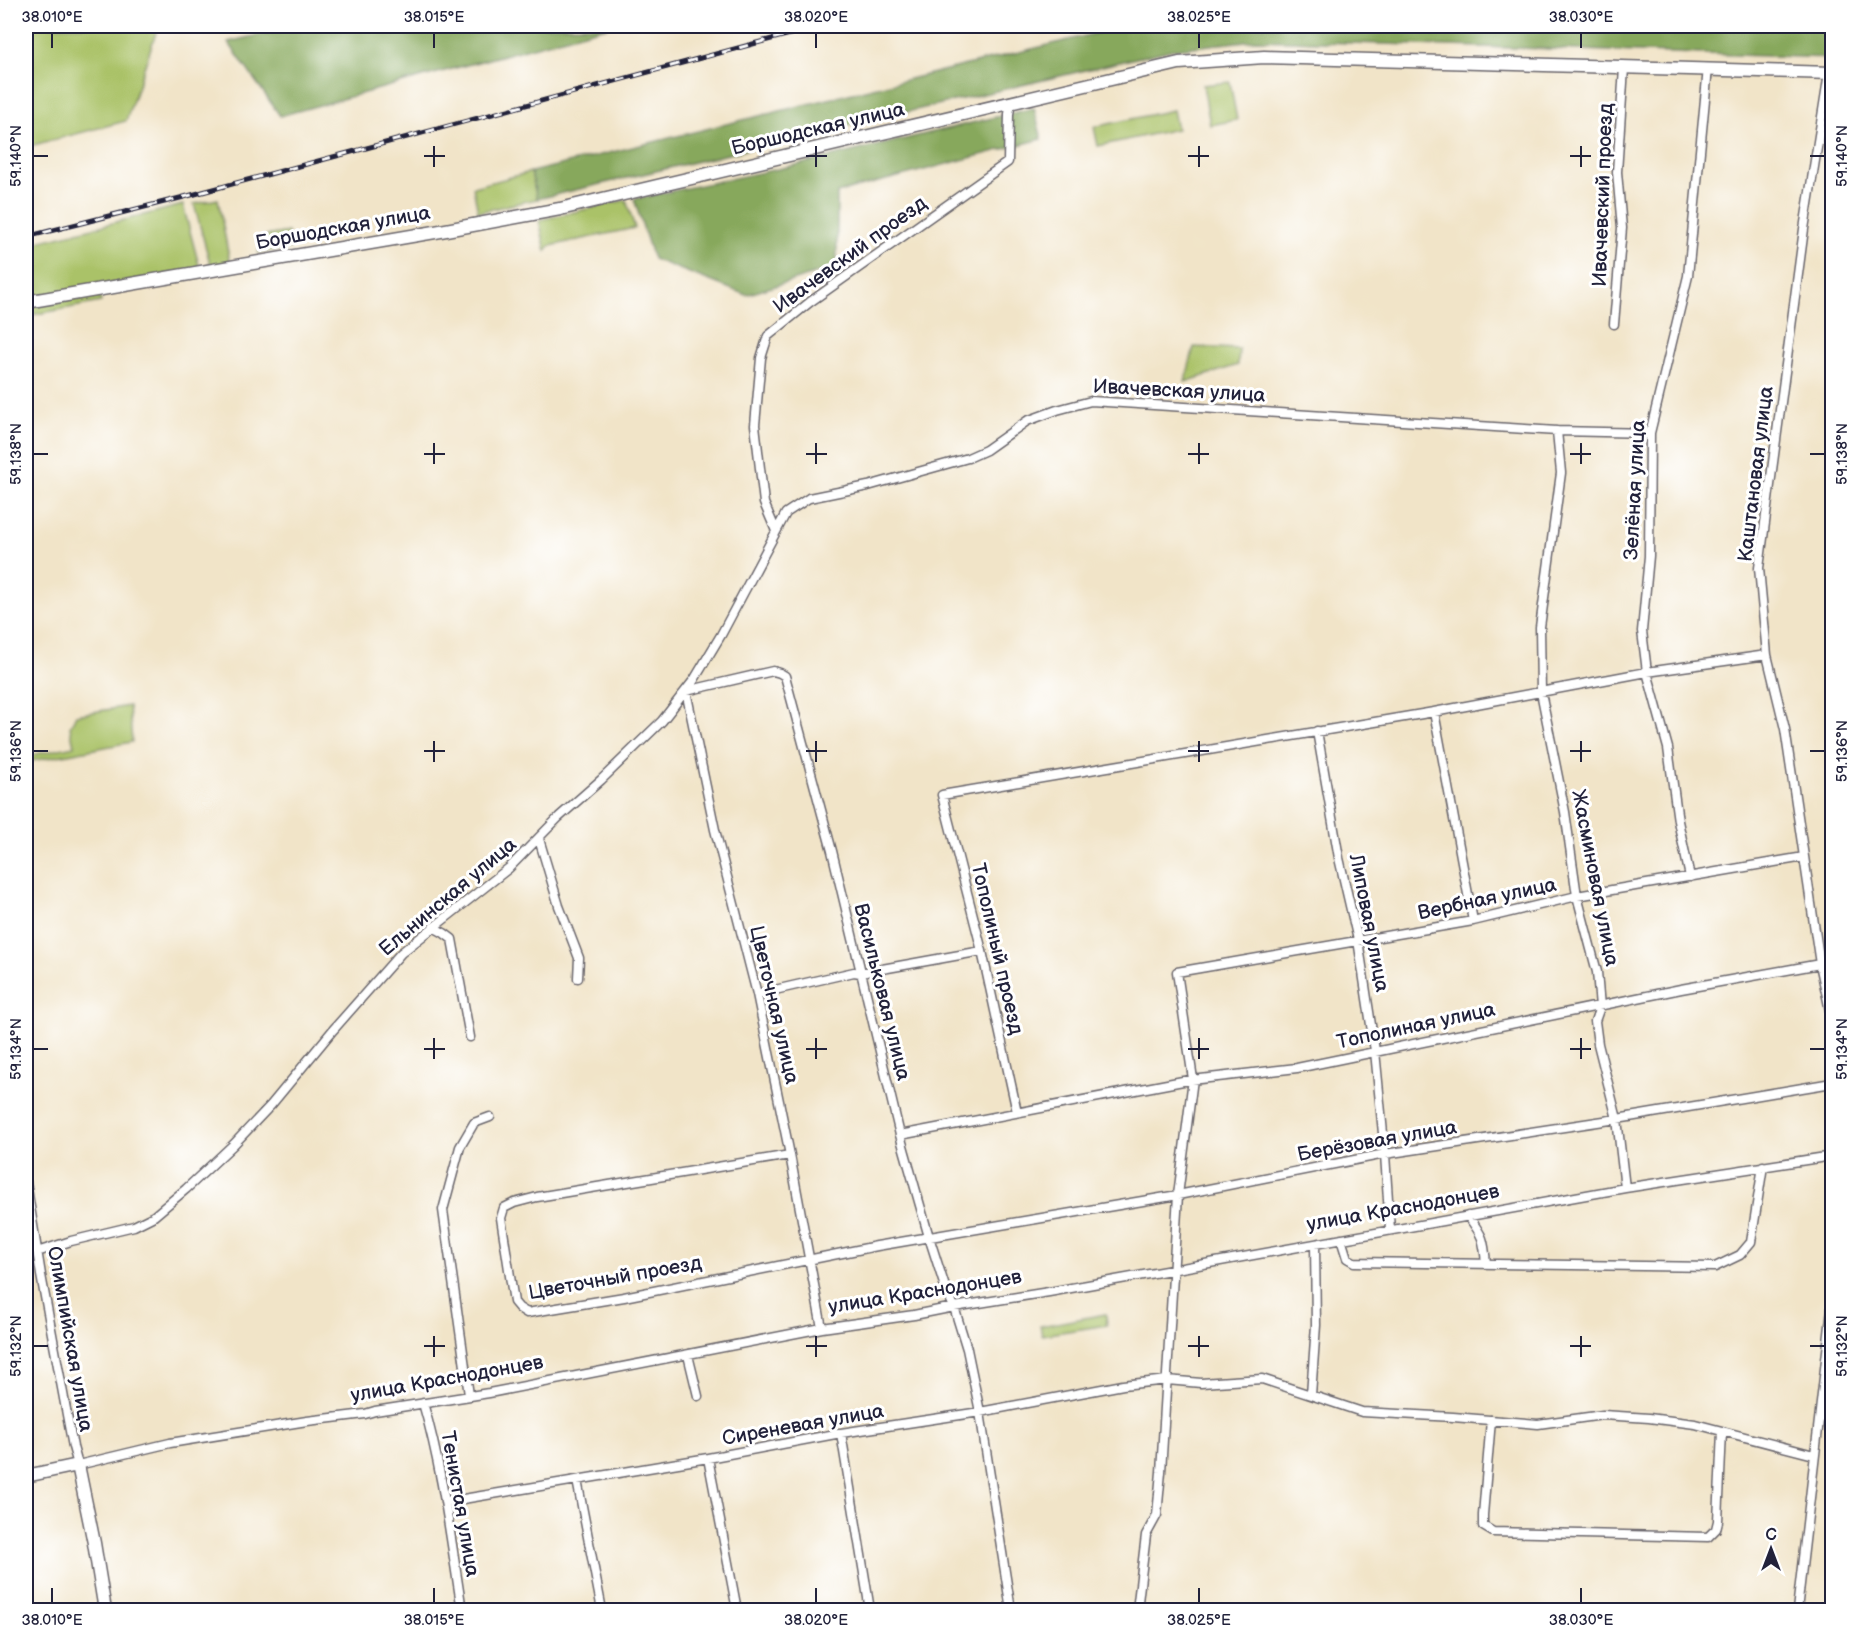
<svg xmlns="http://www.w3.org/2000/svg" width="1858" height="1636" font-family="'Balsamiq Sans',sans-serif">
  <rect width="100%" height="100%" fill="#fff"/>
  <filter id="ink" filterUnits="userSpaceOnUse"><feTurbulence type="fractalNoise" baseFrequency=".0167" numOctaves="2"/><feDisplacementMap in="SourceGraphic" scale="12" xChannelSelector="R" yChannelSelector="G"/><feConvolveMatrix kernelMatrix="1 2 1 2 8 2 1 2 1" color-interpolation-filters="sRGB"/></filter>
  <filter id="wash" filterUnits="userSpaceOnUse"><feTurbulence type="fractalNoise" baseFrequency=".008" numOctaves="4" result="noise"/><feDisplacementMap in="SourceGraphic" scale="24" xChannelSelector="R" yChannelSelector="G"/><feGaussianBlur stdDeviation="1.35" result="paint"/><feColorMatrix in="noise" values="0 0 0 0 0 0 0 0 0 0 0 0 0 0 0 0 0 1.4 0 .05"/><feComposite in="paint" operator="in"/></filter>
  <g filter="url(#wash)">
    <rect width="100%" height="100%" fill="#f1e4c8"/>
    <path fill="#aac268" stroke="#667252" stroke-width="1.5" d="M 26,26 L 176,26 L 157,30 L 126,121 L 26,147 Z
      M 1230,82 L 1237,120 L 1210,125 L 1203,85 Z
      M 1173,110 L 1177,129 L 1098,146 L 1094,127 Z
      M 531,172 L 537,199 L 478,212 L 473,187 Z
      M 218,199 L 230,263 L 211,267 L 194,204 Z
      M 626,200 L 635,228 L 550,246 L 546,251 L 539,220 Z
      M 183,205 L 200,269 L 26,299 L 26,245 Z
      M 288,232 L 291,248 L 258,253 L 265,236 Z
      M 99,294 L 101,302 L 26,316 L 26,308 Z
      M 1194,347 L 1239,349 L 1238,365 L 1185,382 Z
      M 129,706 L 132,742 L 26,762 L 26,756 L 74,746 L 70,727 L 76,715 Z
      M 1106,1314 L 1107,1325 L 1042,1335 L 1040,1326 Z"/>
    <path fill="#87a85c" stroke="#54654c" stroke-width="1.5" d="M 296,26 L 610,26 L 280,116 L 228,42 Z
      M 1125,26 L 1832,26 L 1832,58 L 1255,40 L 1175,49 L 537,199 L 531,172 Z
      M 1034,108 L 1042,139 L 837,193 L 837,267 L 746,295 L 653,259 L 634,199 L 792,166 Z"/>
  </g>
  <g filter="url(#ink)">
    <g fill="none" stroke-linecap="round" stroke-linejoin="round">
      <g stroke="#6a666c" stroke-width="11">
        <path id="street" d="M 1829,73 L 1804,229 L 1759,568 L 1767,655 L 1785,729 L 1820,964 L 1832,1020
          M 1614,324 L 1622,228 L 1617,172 L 1624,68
          M 1557,431 L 1561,473 L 1540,627 L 1541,692 L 1565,812 L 1577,896 L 1597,972 L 1600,1007 L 1595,1021 L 1598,1044 L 1617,1119 L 1625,1188
          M 776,531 L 764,503 L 755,425 L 761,358 L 768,336 L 810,302 L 1008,162 L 1009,114 L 1011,103
          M 1434,712 L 1473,921
          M 1317,731 L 1339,858 L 1358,940 L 1375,1051 L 1385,1154 L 1390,1230
          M 539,839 L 559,906 L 579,958 L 578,978
          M 1690,877 L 1678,821 L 1668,748 L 1647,672 L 1642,631 L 1649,556 L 1650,433 L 1688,276 L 1708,68
          M 433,927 L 444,933 L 452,939 L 470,1037
          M 757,994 L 854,972 L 860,973 L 982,951
          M 1017,1112 L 982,951 L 942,795 L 1434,712 L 1647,672 L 1767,655
          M 900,1135 L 1183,1081 L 1297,1068 L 1681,989 L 1820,964
          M 790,1155 L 537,1197 L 514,1203 L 504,1208 L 501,1218 L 514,1302 L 519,1308 L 527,1313 L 624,1297 L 877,1246 L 1178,1195 L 1385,1154 L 1617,1119 L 1832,1083
          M 26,1182 L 41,1275 L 73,1447 L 78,1465 L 170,1443 L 307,1421 L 365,1414 L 375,1411 L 489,1393 L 822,1328 L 914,1315 L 954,1307 L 1049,1292 L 1625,1188 L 1832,1156
          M 1468,1216 C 1483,1236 1484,1239 1486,1264
          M 1341,1239 L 1347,1258 L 1354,1262 L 1715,1267 L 1740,1255 L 1751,1242 L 1763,1166
          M 37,1252 L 71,1241 L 134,1226 L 154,1216 L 186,1189 L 234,1144 L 271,1105 L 333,1030 L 401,953 L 509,868 L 559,817 L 601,780 L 662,721 L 694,680 L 721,635 L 786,513 L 809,498 L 868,486 L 968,458 L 986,450 L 1027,421 L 1057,410 L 1091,401 L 1557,431 L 1650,433
          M 822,1328 L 790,1155 L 757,994 L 715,830 L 686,691 L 773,671 L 780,673 L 785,676 L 832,851 L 900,1135 L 929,1237 L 945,1287 L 954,1307 L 967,1349 L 980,1412 L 1011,1610
          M 688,1355 L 698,1396
          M 469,1395 L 443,1210 L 460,1147 L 474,1123 L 490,1117
          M 1311,1395 L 1316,1325 L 1315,1244
          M 423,1403 C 443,1471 451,1542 462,1610
          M 1491,1420 L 1483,1515 L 1483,1526 L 1493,1532 L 1708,1537 L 1716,1529 L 1718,1521 L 1722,1431
          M 841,1433 L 870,1610
          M 708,1458 L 737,1610
          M 577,1480 L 602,1610
          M 445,1502 L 708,1458 L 841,1433 L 980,1412 L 1123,1385 L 1167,1380 L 1201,1383 L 1262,1379 L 1362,1412 L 1453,1417 L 1538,1424 L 1603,1415 L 1649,1418 L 1695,1424 L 1814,1455
          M 1137,1610 L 1146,1535 L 1157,1515 L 1161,1472 L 1178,1195 L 1193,1079 L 1177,972 L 1473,921 L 1577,896 L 1804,857
          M 1797,1610 L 1832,1308"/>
      </g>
      <g stroke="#6a666c" stroke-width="15">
        <path id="secondary" d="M 26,302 L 435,232 L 560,209 L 1179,63 L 1264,57 L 1832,73
          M 26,1476 L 78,1465 L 94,1543 L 105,1610"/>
      </g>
      <use href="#street" stroke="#fff" stroke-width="8"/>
      <use href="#secondary" stroke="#fff" stroke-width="12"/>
      <g stroke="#22223b" stroke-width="5">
        <path id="rail" d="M 26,237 L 184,197 L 820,26"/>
      </g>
      <use href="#rail" stroke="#fff" stroke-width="3" stroke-dasharray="9" stroke-linecap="butt"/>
    </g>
  </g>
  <path fill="none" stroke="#22223b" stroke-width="2" d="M 52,33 L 52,48M 434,33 L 434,48M 816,33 L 816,48M 1199,33 L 1199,48M 1581,33 L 1581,48M 434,146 L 434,167M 816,146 L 816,167M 1199,146 L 1199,167M 1581,146 L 1581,167M 33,156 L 48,156M 424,156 L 445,156M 806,156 L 827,156M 1188,156 L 1209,156M 1570,156 L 1591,156M 1810,156 L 1825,156M 434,443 L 434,464M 816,443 L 816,464M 1199,443 L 1199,464M 1581,443 L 1581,464M 33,454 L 48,454M 424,454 L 445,454M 806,454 L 827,454M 1188,454 L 1209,454M 1570,454 L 1591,454M 1810,454 L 1825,454M 434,741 L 434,762M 816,741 L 816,762M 1199,741 L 1199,762M 1581,741 L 1581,762M 33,751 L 48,751M 424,751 L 445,751M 806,751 L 827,751M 1188,751 L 1209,751M 1570,751 L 1591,751M 1810,751 L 1825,751M 434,1038 L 434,1059M 816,1038 L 816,1059M 1199,1038 L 1199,1059M 1581,1038 L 1581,1059M 33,1049 L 48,1049M 424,1049 L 445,1049M 806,1049 L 827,1049M 1188,1049 L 1209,1049M 1570,1049 L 1591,1049M 1810,1049 L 1825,1049M 434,1336 L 434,1357M 816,1336 L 816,1357M 1199,1336 L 1199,1357M 1581,1336 L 1581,1357M 33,1346 L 48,1346M 424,1346 L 445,1346M 806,1346 L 827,1346M 1188,1346 L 1209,1346M 1570,1346 L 1591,1346M 1810,1346 L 1825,1346M 52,1588 L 52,1603M 434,1588 L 434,1603M 816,1588 L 816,1603M 1199,1588 L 1199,1603M 1581,1588 L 1581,1603"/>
  <g text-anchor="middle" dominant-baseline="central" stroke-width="6" stroke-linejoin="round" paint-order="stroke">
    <g font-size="20" fill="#22223b" stroke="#fff">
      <text transform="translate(818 129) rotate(-13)">Боршодская улица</text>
      <text transform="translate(1603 195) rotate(-88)">Ивачевский проезд</text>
      <text transform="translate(343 228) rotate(-10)">Боршодская улица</text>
      <text transform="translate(850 255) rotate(-36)">Ивачевский проезд</text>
      <text transform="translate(1179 391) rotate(3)">Ивачевская улица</text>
      <text transform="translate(1756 474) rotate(-83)">Каштановая улица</text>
      <text transform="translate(1635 490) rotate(-87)">Зелёная улица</text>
      <text transform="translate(1595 878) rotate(79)">Жасминовая улица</text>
      <text transform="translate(448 897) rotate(-40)">Ельнинская улица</text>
      <text transform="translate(1487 899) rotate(-12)">Вербная улица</text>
      <text transform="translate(1369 923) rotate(79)">Липовая улица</text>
      <text transform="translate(997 949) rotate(77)">Тополиный проезд</text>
      <text transform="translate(882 992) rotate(76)">Васильковая улица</text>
      <text transform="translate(774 1005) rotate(77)">Цветочная улица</text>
      <text transform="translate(1416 1026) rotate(-12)">Тополиная улица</text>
      <text transform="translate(1377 1141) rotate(-10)">Берёзовая улица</text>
      <text transform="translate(1403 1208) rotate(-10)">улица Краснодонцев</text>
      <text transform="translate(615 1278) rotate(-10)">Цветочный проезд</text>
      <text transform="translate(925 1292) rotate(-9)">улица Краснодонцев</text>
      <text transform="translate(70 1339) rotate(80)">Олимпийская улица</text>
      <text transform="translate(447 1379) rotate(-10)">улица Краснодонцев</text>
      <text transform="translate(803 1425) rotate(-10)">Сиреневая улица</text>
      <text transform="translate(460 1504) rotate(80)">Тенистая улица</text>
    </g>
  </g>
  <rect width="1858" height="1636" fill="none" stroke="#fff" stroke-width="66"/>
  <g transform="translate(1771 1549)" stroke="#ffffff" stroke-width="4.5" paint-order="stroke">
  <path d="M0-4.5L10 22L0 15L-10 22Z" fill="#22223b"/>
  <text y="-9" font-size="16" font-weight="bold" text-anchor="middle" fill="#22223b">С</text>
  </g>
  <rect x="33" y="33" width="1792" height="1570" fill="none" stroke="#22223b" stroke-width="2"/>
  <g font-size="15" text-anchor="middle" fill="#22223b">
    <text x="52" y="22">38.010°E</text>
    <text x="434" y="22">38.015°E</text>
    <text x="816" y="22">38.020°E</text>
    <text x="1199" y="22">38.025°E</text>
    <text x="1581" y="22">38.030°E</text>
    <text transform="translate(16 156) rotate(-90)" y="5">59.140°N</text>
    <text transform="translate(1842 156) rotate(-90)" y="5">59.140°N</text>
    <text transform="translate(16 454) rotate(-90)" y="5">59.138°N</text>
    <text transform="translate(1842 454) rotate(-90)" y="5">59.138°N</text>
    <text transform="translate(16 751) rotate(-90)" y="5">59.136°N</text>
    <text transform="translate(1842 751) rotate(-90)" y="5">59.136°N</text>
    <text transform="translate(16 1049) rotate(-90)" y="5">59.134°N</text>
    <text transform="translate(1842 1049) rotate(-90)" y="5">59.134°N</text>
    <text transform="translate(16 1346) rotate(-90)" y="5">59.132°N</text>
    <text transform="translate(1842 1346) rotate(-90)" y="5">59.132°N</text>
    <text x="52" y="1625">38.010°E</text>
    <text x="434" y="1625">38.015°E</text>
    <text x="816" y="1625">38.020°E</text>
    <text x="1199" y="1625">38.025°E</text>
    <text x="1581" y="1625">38.030°E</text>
  </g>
</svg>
